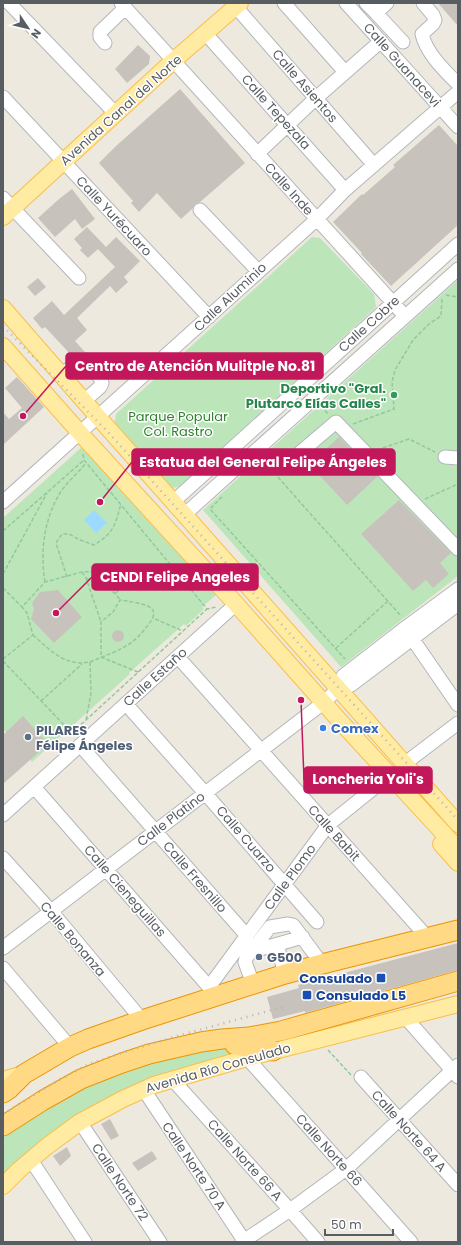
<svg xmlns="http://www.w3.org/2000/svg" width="461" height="1245" font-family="Poppins,sans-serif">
  <rect width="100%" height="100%" fill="#ede9df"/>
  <path fill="#bce6ba" d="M 312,237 L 320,238 L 374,294 L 376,307 L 179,487 L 170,488 L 114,426 L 116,414 Z
    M 458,280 L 458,576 L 341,667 L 203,510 Z
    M 83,446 L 216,595 L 202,607 L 204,609 L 186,626 L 184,624 L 129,673 L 130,674 L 32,762 L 3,729 L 3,518 Z
    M 214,1047 L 246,1051 L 143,1084 L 3,1177 L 3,1137 L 72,1091 L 127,1066 Z"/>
  <path fill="#9ddaff" d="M 94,510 L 107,523 L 96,533 L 84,520 Z"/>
  <path fill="#c7c3bc" d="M 438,3 L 458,3 L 458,26 Z
    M 138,45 L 150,56 L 149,64 L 127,83 L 115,69 Z
    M 180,89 L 245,163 L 200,202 L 195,204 L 192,209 L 181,219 L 157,193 L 139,212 L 131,203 L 133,201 L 99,163 L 116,146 Z
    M 439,125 L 458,146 L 458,225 L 391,286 L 361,254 L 362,253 L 333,222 L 362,194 L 363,195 L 395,167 L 393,165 Z
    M 72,189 L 95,219 L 82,229 L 75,219 L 55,237 L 38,218 L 59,199 Z
    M 87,227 L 106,247 L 116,237 L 140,261 L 124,277 L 128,282 L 116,293 L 110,286 L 77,318 L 87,330 L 75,341 L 85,352 L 78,352 L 72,356 L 45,327 L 42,329 L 33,318 L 52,301 L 64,315 L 115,267 L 98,249 L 88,258 L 80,250 L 82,248 L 74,239 Z
    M 38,278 L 46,287 L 35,296 L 27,287 Z
    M 17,377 L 44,407 L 3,445 L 3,412 L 9,419 L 22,408 L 5,388 Z
    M 339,437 L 377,477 L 347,505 L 309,464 Z
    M 399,500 L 451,553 L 440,563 L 449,574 L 433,588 L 426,580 L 413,591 L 361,534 Z
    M 58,590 L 82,617 L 54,643 L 31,619 L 34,609 L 32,603 L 40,592 Z
    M112 636a6 6 0 1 1 12 0a6 6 0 1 1-12 0Z
    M 23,716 L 48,744 L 3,784 L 3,735 Z
    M 458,943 L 458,970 L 305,1013 L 305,1011 L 273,1019 L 267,997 L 299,988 L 298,985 Z
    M 110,1119 L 119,1136 L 111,1140 L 101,1124 Z
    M 67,1147 L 71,1156 L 60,1166 L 53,1156 Z
    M 152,1151 L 157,1159 L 138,1171 L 132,1163 Z"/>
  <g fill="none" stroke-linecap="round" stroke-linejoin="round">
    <g stroke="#b2b7bb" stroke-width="15">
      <path id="minor" d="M 9,3 L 116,114
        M 121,3 L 405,316
        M 284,3 L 345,72
        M 346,3 L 458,127
        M 366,3 L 376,13 L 387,3
        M 423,3 L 433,15 L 435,20 L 433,24 L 422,34 C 426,53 445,71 458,84
        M 236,7 L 374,165
        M 376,13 L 403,42
        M 206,34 L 345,190
        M 105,43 L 100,37 L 100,32 L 125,8
        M 3,97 L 209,317
        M 257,154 L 316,98 L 381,41
        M 3,198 L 79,278
        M 200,210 L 258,271
        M 61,376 L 79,360 L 85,360 L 87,362 L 100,378 L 102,383 L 100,387 L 84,401
        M 296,456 L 336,422 L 458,549
        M 445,457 L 458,458
        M 3,502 L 317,219 L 345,190 L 458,92
        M 173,502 L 458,244
        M 184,515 L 458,269
        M 407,631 L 458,705
        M 178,657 L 427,937
        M 339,688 L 343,676 L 405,628 L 458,589
        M 126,704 L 205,793 L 317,922
        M 80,745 L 247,936
        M 412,758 L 458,723
        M 34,787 L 209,987 L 212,998
        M 3,815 L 236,604
        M 3,858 L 51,911 L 142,1020
        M 277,945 L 285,974
        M 3,948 L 323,703 L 339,688 L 351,685 L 458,604
        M 250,952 L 303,937
        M 3,968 L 70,1047
        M 253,984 L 245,962 L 246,958 L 270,927 L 288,924 L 293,925 L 322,964
        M 209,987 L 328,825 L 384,780
        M 405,1017 L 458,1077
        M 247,1058 L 411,1242
        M 361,1077 L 458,1185
        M 172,1079 L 290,1210 L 318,1242
        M 144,1090 L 245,1242
        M 80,1122 L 160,1242
        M 31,1160 L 85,1242
        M 242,1242 L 290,1210 L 346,1169 L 458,1065"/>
    </g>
    <g stroke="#f9bf4c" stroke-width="18">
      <path id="major" d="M 3,217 L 173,61 L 240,3
        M 3,308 L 84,401 L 458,824
        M 3,346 L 80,433 L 236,604 L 339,720 L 458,849
        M 441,844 L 458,863
        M 3,1080 L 24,1074
        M 3,1186 L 19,1170 L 46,1147 L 80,1122 L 123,1099 L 154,1085 L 247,1058 L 458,1004"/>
    </g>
    <g stroke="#ec9500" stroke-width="21">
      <path id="highway" d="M 235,1045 L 273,1051
        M 3,1093 L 9,1089 L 24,1074 L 70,1047 L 88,1039 L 142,1020 L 285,974 L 322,964 L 458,930
        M 3,1126 L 42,1101 L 81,1079 L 122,1063 L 149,1054 L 201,1042 L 222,1039 L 249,1037 L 281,1031 L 458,981"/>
    </g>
    <path stroke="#92c89e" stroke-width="1.5" stroke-dasharray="4 2" stroke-linecap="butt" d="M 446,295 L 458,297
      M 321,406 L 329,415
      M 353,424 L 394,409 L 392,382 L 395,370 L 413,340 L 429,324 L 441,316 L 442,298
      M 377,450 L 409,439 L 435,452
      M 83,454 L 84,460 L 207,609 L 216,607
      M 262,459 L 401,616
      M 222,497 L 210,509 L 345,659
      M 425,499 L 458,484
      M 3,531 L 84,460
      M 82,572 L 86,578 L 101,622
      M 3,574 L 47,493
      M 67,577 L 56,543 L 62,534 L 69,534 L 80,540 L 94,545 C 114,533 115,525 121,504
      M 86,578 C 99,584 113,588 120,600
      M 45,582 C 40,552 44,519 60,493 C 67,482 78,473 86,463
      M 3,588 L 22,607
      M 116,593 L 136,569
      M 33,635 C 50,650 65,667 90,662 L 91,693 L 86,720
      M 336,648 L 388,601
      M 3,659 L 33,635 L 27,613 L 22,607 L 45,582 L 82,572 L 136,569 L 176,573
      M 3,661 L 67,728 C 74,732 80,725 86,720 L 207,609
      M 90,662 C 104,656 120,651 132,642 C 140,636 147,627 153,618
      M 138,672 L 101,657 L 101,622 L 113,612 L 120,600 C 127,601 149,604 152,609 C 155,612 153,615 153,618 L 183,631
      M 41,701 L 82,664
      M 328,1050 L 351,1075"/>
    <use href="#minor" stroke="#fff" stroke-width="13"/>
    <use href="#major" stroke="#ffeba2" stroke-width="16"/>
    <use href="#highway" stroke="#ffd984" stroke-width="19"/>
    <path stroke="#b3b4b5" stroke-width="2.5" stroke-dasharray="1 5" stroke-linecap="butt" d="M 3,326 L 107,431 L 458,820
      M 3,1114 L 52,1084 L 89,1064 L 128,1051 L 177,1036 L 283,1007"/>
  </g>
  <circle fill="#2e9e5b" stroke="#fff" stroke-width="1.5" cx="394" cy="395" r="4"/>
  <circle fill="#3f7fe0" stroke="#fff" stroke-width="1.5" cx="323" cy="728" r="4"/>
  <g fill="#5c6f8a" stroke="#fff" stroke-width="1.5">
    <circle cx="28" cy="737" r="4"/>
    <circle cx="259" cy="957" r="4"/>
  </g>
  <g fill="#1a4fb4" stroke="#fff" stroke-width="1.5">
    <rect x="376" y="973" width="10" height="10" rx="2"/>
    <rect x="302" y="990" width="10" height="10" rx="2"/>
  </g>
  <g text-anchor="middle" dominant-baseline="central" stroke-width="3" stroke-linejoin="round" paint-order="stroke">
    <g font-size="13" fill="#585d62" stroke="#fff">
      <text transform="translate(402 65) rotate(48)">Calle Guanacevi</text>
      <text transform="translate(305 86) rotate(49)">Calle Asientos</text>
      <text transform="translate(121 110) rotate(-42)">Avenida Canal del Norte</text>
      <text transform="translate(276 112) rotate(48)">Calle Tepezala</text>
      <text transform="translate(289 189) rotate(48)">Calle Inde</text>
      <text transform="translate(114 216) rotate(47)">Calle Yurécuaro</text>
      <text transform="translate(230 297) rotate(-43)">Calle Aluminio</text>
      <text transform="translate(369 324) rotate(-42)">Calle Cobre</text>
      <text transform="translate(155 677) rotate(-42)">Calle Estaño</text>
      <text transform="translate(171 819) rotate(-37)">Calle Platino</text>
      <text transform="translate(334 833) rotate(48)">Calle Babit</text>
      <text transform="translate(246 839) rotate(49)">Calle Cuarzo</text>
      <text transform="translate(195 877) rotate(49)">Calle Fresnillo</text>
      <text transform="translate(290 877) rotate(-54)">Calle Plomo</text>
      <text transform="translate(125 891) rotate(49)">Calle Cieneguillas</text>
      <text transform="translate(73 939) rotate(50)">Calle Bonanza</text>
      <text transform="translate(218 1068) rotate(-16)">Avenida Río Consulado</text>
      <text transform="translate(409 1131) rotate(48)">Calle Norte 64 A</text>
      <text transform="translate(329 1150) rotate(48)">Calle Norte 66</text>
      <text transform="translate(245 1160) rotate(48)">Calle Norte 66 A</text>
      <text transform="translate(194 1166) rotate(56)">Calle Norte 70 A</text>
      <text transform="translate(120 1182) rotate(56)">Calle Norte 72</text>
    </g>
    <g font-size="13" font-weight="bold" fill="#27864d" stroke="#fff" text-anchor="end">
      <text x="386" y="388">Deportivo "Gral.<tspan x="386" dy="15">Plutarco Elías Calles"</tspan></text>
    </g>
    <g font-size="13" fill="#2f822e" stroke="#fff">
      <text x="178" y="416">Parque Popular<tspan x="178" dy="15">Col. Rastro</tspan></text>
    </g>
    <g font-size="13" font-weight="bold" fill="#366cbe" stroke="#fff" text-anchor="start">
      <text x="331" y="728">Comex</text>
    </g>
    <g font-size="13" font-weight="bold" fill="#4e5e75" stroke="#fff" text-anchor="start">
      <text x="36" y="730">PILARES<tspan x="36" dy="15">Félipe Ángeles</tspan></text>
      <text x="267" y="957">G500</text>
    </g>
    <g font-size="13" font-weight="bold" fill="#164399" stroke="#fff" text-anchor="end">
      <text x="372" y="978">Consulado</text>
      <text x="316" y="995" text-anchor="start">Consulado L5</text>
    </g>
  </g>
  <path fill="none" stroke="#c2185b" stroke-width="1.5" d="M23 416L66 366M100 502L132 462M56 613L92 577M301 700L304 780"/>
  <g fill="#c2185b" stroke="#fff" stroke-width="1.5">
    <circle cx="23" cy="416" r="4"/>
    <circle cx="100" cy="502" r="4"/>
    <circle cx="56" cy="613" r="4"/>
    <circle cx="301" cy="700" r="4"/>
  </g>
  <g fill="#c2185b" stroke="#c2185b" stroke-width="1.5">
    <rect x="66" y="353" width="257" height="26" rx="4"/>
    <rect x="132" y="449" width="263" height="26" rx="4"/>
    <rect x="92" y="564" width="166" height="26" rx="4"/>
    <rect x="304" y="767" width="128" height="26" rx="4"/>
  </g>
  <g font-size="14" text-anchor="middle" font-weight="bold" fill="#fff">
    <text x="195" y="371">Centro de Atención Mulitple No.81</text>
    <text x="263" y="467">Estatua del General Felipe Ángeles</text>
    <text x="175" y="582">CENDI Felipe Angeles</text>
    <text x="368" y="784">Loncheria Yoli's</text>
  </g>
  <rect width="461" height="1245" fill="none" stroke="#585d62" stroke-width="8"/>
  <g transform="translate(28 28) rotate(125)" stroke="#ffffff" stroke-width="3" paint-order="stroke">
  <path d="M0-3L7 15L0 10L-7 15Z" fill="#585d62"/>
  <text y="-6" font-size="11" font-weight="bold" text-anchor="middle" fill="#585d62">N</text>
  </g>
  <path d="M325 1229v6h68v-6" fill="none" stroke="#585d62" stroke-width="2"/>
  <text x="331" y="1229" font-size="12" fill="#585d62" stroke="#ffffff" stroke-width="3" paint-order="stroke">50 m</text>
</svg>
